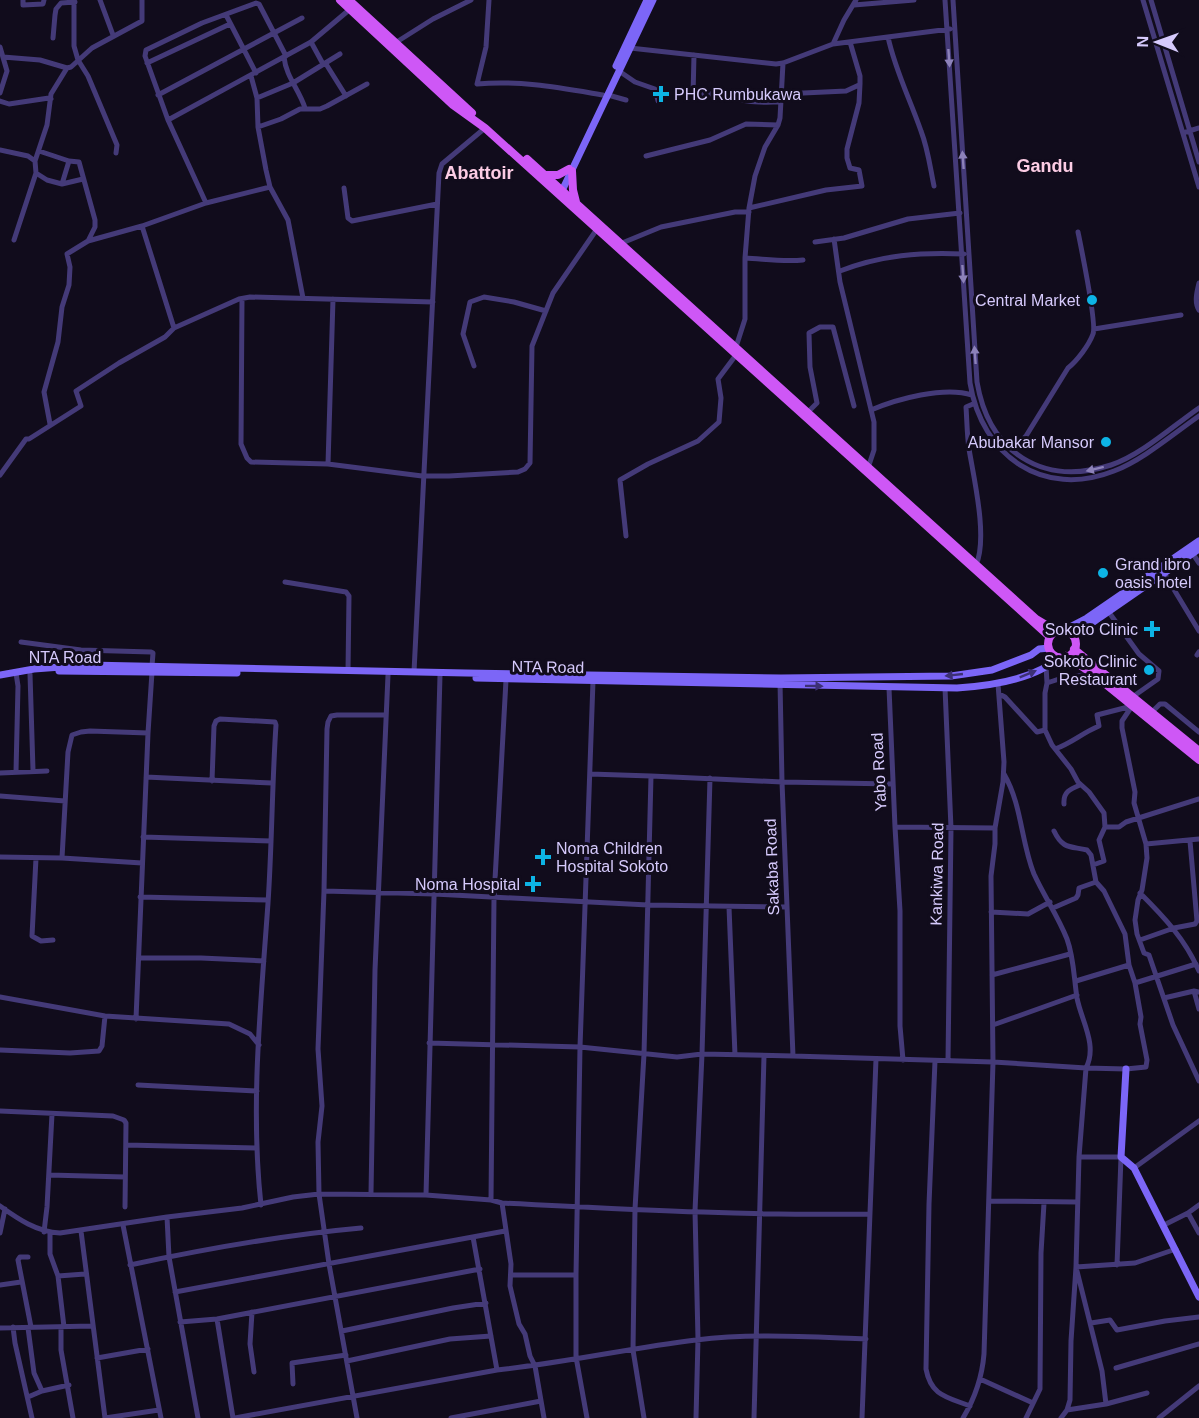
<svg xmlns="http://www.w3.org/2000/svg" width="1199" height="1418" font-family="Helvetica,sans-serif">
  <rect width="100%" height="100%" fill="#110c1c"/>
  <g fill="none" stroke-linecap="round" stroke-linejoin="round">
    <path stroke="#443a78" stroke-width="5" d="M 23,0 L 23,5 L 43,4 L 44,0
      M 74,0 L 74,46 L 78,60 L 88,76 L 117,145 L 116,153
      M 100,0 L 113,35
      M 489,0 L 486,47 L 477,84 C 520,80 561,88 603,95
      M 945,0 L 970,383 C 982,456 1043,499 1114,471 C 1143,460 1173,434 1199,416
      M 953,0 L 977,382 C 989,452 1042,487 1111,465 C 1141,455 1173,426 1199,408
      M 1143,0 L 1199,187
      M 1151,0 L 1199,162
      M 854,5 L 914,0
      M 226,15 L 256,73
      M 888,37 C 895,70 910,99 921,131 C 928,149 930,167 934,186
      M 53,38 L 55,15 L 56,9 L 61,3 L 75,2
      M 311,42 L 323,64 L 326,64 L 346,96
      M 395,43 L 433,19 L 471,0
      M 833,44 L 844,20 L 856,0
      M 0,47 L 7,71 L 0,93
      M 630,48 L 776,64 L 783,63 L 833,44 L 950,29
      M 694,55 L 693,96 C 716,90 726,98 748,101 C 759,103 771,102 781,102
      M 3,57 L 40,60 L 67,68 L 71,67 L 92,48 L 142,21 L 142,0
      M 284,57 C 286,77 299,89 305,108
      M 147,63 L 230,24
      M 619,71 L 635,82 L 655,89 L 658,101
      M 251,76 L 257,98 L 258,127 L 266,170 L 270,187 L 288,220 L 303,298
      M 782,94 L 846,91 L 859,85
      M 158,95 L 302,18
      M 608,95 L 626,100
      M 257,98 L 293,83 L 340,54
      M 0,101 L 9,104 L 49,98 L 51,99
      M 168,120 L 311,42 L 349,10
      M 258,127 L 281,119 L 300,109 L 320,109 L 327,106 L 367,84
      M 1186,132 L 1199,128
      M 0,150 L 28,156 L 35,161
      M 39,151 L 69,161
      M 646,156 L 710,140 L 746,124 L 778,125
      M 36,173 L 35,161 L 47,125 L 51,94 L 67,68
      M 62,184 L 83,179
      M 344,188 L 348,218 L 352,221 L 437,204
      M 206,203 L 168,120 L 145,56 L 146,50 L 202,23 L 256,3 L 259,4 L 286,56
      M 749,208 L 826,190 L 862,186 L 859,170 L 850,168 L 847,158 L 847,149 L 859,103 L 860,84 L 860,76 L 850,42
      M 142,226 L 174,328
      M 834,239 L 840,282 L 874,422 L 874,450 L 868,468
      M 14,240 L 36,173 L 47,180 L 62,184 L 69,161 L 79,162 L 95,220 L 95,227 L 88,241
      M 815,242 L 844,238 L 908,219 L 960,213
      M 622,243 L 661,227 L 735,212 L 749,212
      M 745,258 C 765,259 783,262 803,260
      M 840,271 C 881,255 921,252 964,254
      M 1199,283 C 1197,291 1194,303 1199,310
      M 242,299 L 241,444 L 247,458 L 251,462 L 328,464 L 422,476 L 449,476 L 518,472 L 525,469 L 530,463 L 532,346 L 553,293 L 597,229
      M 1094,329 L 1181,315
      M 736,347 L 745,319 L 745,258 L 749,208 L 755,176 L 765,147 L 778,125 L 780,118 L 783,63
      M 474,366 L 463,334 L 470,302 L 484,297 L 514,302 L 546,311
      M 973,404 L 966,407 C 967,421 967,435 969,449 C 974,479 988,538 976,565
      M 871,410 C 897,399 944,386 972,395
      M 807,413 L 817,403 L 810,367 L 809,333 L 820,327 L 833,327 L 854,406
      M 50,424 L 44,392 L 58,342 L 62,307 L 69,285 L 70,267 L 67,254 L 88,241 L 142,226 L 206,203 L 270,187
      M 1012,450 L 1026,436 L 1068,368 C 1077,361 1089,345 1093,334 C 1097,324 1081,247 1078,232
      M 328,464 L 333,299
      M 0,475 L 26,439 L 29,439 L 81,406 L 76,391 L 119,363 L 165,337 L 174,328 L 239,299 L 250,297 L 433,302
      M 626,536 L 620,480 L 648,464 L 698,441 L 719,422 L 721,398 L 718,379 L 736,355
      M 1193,554 L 1199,563
      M 1164,573 L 1199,631
      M 285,582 L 346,592 L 349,596 L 348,671
      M 1108,611 L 1139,654 L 1159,671 L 1158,679 L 1131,698
      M 21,642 L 81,650 L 151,652 L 153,653 L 152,666
      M 1197,655 L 1199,652
      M 1046,666 L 1047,683
      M 414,672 L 439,173 L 442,164 L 485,128
      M 16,673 L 18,686 L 16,772
      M 30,674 L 33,770
      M 1092,674 L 1062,678 L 1047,683 L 1045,693 L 1045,730 L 1052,745 L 1071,769 L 1078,782 L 1089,792 L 1104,813 L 1105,827 L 1099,840 L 1104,861 L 1093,865
      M 780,682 L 782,782 L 793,1056
      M 889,688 L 895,827 L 995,828
      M 945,688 L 951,828 L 948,1061
      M 999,694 L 1005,697 L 1037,732 L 1045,730
      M 1132,706 L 1122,721 L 1122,728 L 1135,792 L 1134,803 L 1146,844 L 1147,858 L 1142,890 L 1138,900 L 1135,920 L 1137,934 L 1144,953 L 1149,955 L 1173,1025 L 1199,1081
      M 1151,713 L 1160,704 L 1165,704 L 1199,732
      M 1055,749 C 1072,743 1082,733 1099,726 L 1097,715 L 1132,706
      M 0,773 L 47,771
      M 590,774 L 651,776
      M 1004,774 C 1022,805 1021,842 1034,874 C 1044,896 1058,916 1067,939 C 1074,958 1074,979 1077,998 C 1081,1020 1098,1045 1086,1068 L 1079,1157 L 1076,1267 L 1071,1341 L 1070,1400 L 1067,1410 L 1061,1418
      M 146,777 L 272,783
      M 212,781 L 214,726 L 216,721 L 220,719 L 275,722 L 276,725 C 272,784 272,844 268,903 C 261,1003 250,1105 261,1205
      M 0,796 L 65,801
      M 1064,804 C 1063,792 1070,789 1080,785
      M 895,827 L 900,911 L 900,1026 L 903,1060
      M 1105,827 L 1119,827 L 1126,822 L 1199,799
      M 143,837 L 271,841
      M 1146,844 L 1199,839
      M 0,857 L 62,858 L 142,863
      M 36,858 L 32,936 L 41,941 L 53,940
      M 62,858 L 68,752 L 72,735 L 81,732 L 90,731 L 148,733
      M 324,891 L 434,894 L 648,905 L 787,907
      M 1140,893 C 1164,917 1185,939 1199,971
      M 140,897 L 268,900
      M 729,907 L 735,1055
      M 1053,908 L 1076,898 L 1078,895 L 1079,888 L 1096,882
      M 991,912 L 1028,914 L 1050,902
      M 1140,940 L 1174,928 L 1195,924 L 1197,921 L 1190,841
      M 139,958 L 201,958 L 264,961
      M 992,975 L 1070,954
      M 1076,981 L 1129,965
      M 1135,983 L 1196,964
      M 1194,991 L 1199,1009
      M 0,997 L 105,1016 L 229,1024 L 250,1034 L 259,1045
      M 1164,998 L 1194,991 L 1199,992
      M 136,1019 L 148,733 L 152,672
      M 993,1025 L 1077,995
      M 429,1043 L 580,1047 L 677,1057 L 702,1054 L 793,1056 L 993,1062 L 1086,1068 L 1126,1069 L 1146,1067 L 1147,1060 L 1140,1024 L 1141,1017 L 1135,983 L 1129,965 L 1125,934 L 1104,891 L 1096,882 L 1091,855 L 1087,850 C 1071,846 1063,850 1054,831
      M 0,1050 L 70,1053 L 99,1051 L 102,1046 L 105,1016
      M 935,1061 L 929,1204 L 926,1369 C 931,1396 947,1397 970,1406
      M 138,1085 L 257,1091
      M 0,1111 L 113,1116 L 124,1120 L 126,1123 L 125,1207
      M 126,1145 L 256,1148
      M 1079,1157 L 1121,1157 L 1117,1265
      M 1134,1168 L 1199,1121
      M 49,1175 L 125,1177
      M 371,1193 L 375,970 L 388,675
      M 426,1195 L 440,675
      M 491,1200 L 494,898 L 506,680
      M 989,1201 L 1077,1202
      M 502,1203 L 511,1264 L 510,1286 L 519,1324 L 525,1334 L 530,1356 L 535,1366 L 544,1418
      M 0,1206 C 18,1219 37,1232 60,1233 L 167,1217 L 242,1208 L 293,1197 L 319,1194 L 426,1195 L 491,1200 L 502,1203 C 624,1209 748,1216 870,1214
      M 1188,1213 L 1199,1233
      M 167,1217 L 169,1257 L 198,1418
      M 123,1225 L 161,1418
      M 1164,1225 L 1188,1213 L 1199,1205
      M 81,1231 L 105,1418
      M 44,1232 L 47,1207 L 52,1114
      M 0,1233 L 5,1209
      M 50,1233 L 50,1254 L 58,1276 L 64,1327
      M 473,1237 L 497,1370
      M 28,1257 L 20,1257 L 18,1260 L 31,1327
      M 130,1265 C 205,1249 283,1235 361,1228
      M 1076,1267 L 1135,1263 L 1176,1249
      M 1077,1271 L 1102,1371 L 1106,1404
      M 511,1275 L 576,1275
      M 58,1276 L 85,1274
      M 0,1285 L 21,1282
      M 175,1292 L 505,1231
      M 252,1312 L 250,1344 L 254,1372
      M 217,1319 L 233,1418
      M 180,1322 L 217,1319 L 480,1269
      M 1091,1323 L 1110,1320 L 1117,1330 L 1165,1321 L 1199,1317
      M 13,1327 L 15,1343 L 32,1418
      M 61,1327 L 61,1350 L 73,1418
      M 0,1328 L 92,1326
      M 28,1328 L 34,1373 L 42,1391
      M 342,1331 L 453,1308 L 486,1303
      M 97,1358 L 148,1349
      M 347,1361 L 450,1339 L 491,1336
      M 1116,1368 L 1199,1344
      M 980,1379 L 1033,1403
      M 293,1384 L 292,1363 L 346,1355
      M 28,1397 L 42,1391 L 69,1385
      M 1067,1410 L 1106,1404 L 1147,1393
      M 105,1418 L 159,1410
      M 235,1418 L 497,1370 C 564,1363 630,1348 696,1340 C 752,1333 810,1337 866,1339
      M 357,1418 L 329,1264 L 319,1194 L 318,1142 L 322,1106 L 318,1049 L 324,891 L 327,729 L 328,722 L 331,716 L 337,715 L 386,715
      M 451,1418 L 541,1401
      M 587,1418 L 576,1357 L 576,1275 L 580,1047 L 593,681
      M 644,1418 L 633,1350 L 635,1209 L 644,1054 L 651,776 L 782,782 L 893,784
      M 696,1418 L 698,1339 L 695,1211 L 702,1054 L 710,778
      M 754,1418 L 764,1056
      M 862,1418 L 876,1059
      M 963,1418 C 975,1398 982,1378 984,1354 L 993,1062 L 991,876 L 995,844 L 995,828 L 1003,782 L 1004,762 L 998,684
      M 1026,1418 L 1040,1389 L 1041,1253 L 1044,1203
      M 1159,1418 L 1199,1386"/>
    <path stroke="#7c66f7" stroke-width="7" d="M 616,66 L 647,0
      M 560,195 L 653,0
      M 1064,630 L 1087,618 L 1199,541
      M 1073,636 L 1199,549
      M 59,671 L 237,673
      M 0,675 L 34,669 L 88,665 L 466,673 L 781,678 L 951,676 L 992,670 L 1031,655 L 1039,649 L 1049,648
      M 476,678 L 957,688 C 988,686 1035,680 1059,657
      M 1126,1069 L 1121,1157 L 1134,1168 L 1199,1297"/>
    <path stroke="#ce57f6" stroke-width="8" d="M 340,0 L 453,105 L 485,128 L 1050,637
      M 349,0 L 472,113
      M 527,159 L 1036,619 L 1056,631
      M 572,171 L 573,190 L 576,202
      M 546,175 L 558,175 L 569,169
      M1048 644a14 14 0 1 1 28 0a14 14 0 1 1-28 0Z
      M 1074,649 L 1199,751
      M 1066,656 L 1093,674 L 1199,760"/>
  </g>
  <defs><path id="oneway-solid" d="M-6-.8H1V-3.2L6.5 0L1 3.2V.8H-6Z" transform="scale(1.5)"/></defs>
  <g fill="#8d82ba">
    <use href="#oneway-solid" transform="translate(949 58) rotate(86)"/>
    <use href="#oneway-solid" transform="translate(963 160) rotate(-94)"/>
    <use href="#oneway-solid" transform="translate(963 274) rotate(86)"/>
    <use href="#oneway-solid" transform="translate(975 355) rotate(-94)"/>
    <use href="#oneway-solid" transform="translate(1095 469) rotate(166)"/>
  </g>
  <g fill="#3c3074">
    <use href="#oneway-solid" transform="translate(1028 674) rotate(-22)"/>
    <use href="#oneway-solid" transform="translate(954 675) rotate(174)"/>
    <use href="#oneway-solid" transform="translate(814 686) rotate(1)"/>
  </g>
  <g fill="#0db4e5" stroke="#110c1c" stroke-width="2">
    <path d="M658 85h6v6h6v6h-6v6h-6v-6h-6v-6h6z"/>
    <circle cx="1092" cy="300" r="6"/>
    <circle cx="1106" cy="442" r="6"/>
    <circle cx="1103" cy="573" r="6"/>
    <path d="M1149 620h6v6h6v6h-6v6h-6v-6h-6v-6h6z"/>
    <circle cx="1149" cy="670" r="6"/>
    <path d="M540 848h6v6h6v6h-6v6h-6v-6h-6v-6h6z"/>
    <path d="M530 875h6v6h6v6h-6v6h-6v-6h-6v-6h6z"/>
  </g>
  <g text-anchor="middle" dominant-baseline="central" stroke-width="6" stroke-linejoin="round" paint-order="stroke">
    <g font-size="16" fill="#d6cafc" stroke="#110c1c" text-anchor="end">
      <text x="674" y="94" text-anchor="start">PHC Rumbukawa</text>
      <text x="1080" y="300">Central Market</text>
      <text x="1094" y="442">Abubakar Mansor</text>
      <text x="1115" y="564" text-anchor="start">Grand ibro<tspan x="1115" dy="18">oasis hotel</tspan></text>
      <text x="1138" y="629">Sokoto Clinic</text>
      <text x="1137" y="661">Sokoto Clinic<tspan x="1137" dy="18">Restaurant</tspan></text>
      <text x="556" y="848" text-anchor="start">Noma Children<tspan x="556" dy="18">Hospital Sokoto</tspan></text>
      <text x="520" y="884">Noma Hospital</text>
    </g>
    <g font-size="16" fill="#d6cafc" stroke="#110c1c">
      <text x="65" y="657">NTA Road</text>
      <text transform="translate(548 667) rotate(1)">NTA Road</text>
      <text transform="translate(879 772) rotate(-93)">Yabo Road</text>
      <text transform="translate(772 867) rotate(-92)">Sakaba Road</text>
      <text transform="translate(937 874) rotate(-89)">Kankiwa Road</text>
    </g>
    <g font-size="18" font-weight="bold" fill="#fccce4" stroke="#110c1c">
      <text x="1045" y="166">Gandu</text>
      <text x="479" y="173">Abattoir</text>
    </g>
  </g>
  <g transform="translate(1157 42) rotate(271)" stroke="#110c1c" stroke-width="4.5" paint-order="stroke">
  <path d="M0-4.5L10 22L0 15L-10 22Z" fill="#d6cafc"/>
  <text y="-9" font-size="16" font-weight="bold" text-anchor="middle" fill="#d6cafc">N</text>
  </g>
</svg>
